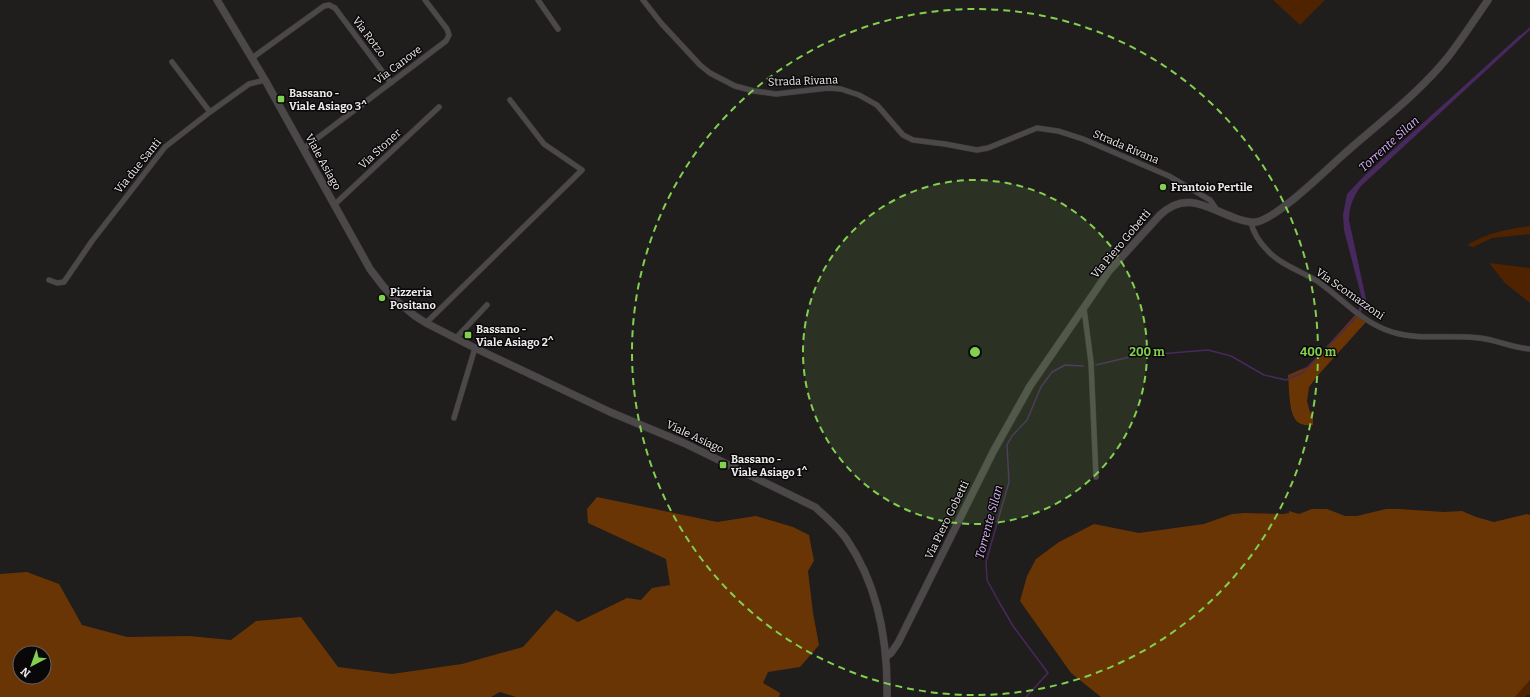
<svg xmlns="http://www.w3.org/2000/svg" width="1530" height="697" font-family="Bitter,serif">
  <rect width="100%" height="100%" fill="#201d1d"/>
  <path fill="#4f2300" d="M 1273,0 L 1325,0 L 1300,25 Z
    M 1530,226 L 1530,234 L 1492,238 L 1473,247 L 1467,245 C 1491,232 1504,230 1530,226 Z
    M 1489,263 L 1530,268 L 1530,303 L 1505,283 Z
    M 1530,680 L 1530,695 L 1527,695 L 1525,697 L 1515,697 Z"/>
  <path fill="#6a3505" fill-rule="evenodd" d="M 1356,314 L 1366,322 L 1320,373 L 1309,387 L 1307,401 L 1309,409 L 1313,419 L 1313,425 C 1307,426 1297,425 1294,417 C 1289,408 1289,386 1288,375 L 1309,366 Z
    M 597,497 L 717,522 L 756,516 L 793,527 L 809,535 L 814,561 L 808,571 L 813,613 L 819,645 L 800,667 L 768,672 L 763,683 L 780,693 L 779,697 L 516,697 L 500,692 L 491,697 L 0,697 L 0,574 L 27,572 L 59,584 L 82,625 L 127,637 L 189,636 L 231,640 L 256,621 L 301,617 L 338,667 L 392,674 L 462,664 L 523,647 L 556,610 L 578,622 L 627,598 L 641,600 L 652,588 L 670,585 L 666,559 L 588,523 L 587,509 ZM 20,653 L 44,653 L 44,677 L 20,677 Z
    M 1312,509 L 1327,509 L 1345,516 L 1357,516 L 1386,509 L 1399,509 L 1444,512 L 1462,511 L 1476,517 L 1494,522 L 1527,514 L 1530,515 L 1530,680 L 1515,697 L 1101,697 L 1071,673 L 1020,601 L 1027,576 L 1036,559 L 1059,542 L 1094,524 L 1139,533 L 1204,524 L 1232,514 L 1245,513 L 1283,514 L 1289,513 L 1289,511 L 1299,514 Z"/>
  <path fill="#47295d" d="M 1530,27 L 1530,30 L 1361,186 C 1353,197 1349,207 1349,220 L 1366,299 L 1365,305 L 1360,313 L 1358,311 L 1362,299 L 1344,230 L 1343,215 L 1347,194 L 1365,175 Z"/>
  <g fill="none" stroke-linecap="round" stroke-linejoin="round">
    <path stroke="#47295d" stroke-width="1.5" d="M 1461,90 L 1520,36
      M 1096,365 L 1134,356 L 1208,350 L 1231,356 L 1264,375 L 1286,380 L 1302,373 L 1356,317
      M 1026,697 L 1048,673 L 1013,626 L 999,602 L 987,580 L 986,562 L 1009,482 L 1007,445 L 1012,436 L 1027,420 L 1041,387 L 1052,372 L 1065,365 L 1083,366"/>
    <g stroke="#3b393a" stroke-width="6">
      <path id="street" d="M 538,0 L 558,29
        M 643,0 L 661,23 L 700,65 L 710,73 L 735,86 L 754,91 L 776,94 L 828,88 L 841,89 L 859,95 L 877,105 L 903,135 L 913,140 L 945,144 L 966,148 L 977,150 L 988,148 L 1037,128 L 1058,131 L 1083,139 L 1169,176 L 1210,200 L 1217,210
        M 252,58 L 324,6 L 329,5 L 335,8 L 391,83
        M 172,62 L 210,112
        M 303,149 L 446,41 L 449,35 L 447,29 L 425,0
        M 334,205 L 439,107
        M 1251,222 C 1253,233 1260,243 1268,251 C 1281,265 1301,271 1317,281 C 1342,298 1362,323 1392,332 C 1421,341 1450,334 1480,338 C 1497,340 1513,348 1530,349
        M 49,280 L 57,283 L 64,282 L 92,241 L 165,147 L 210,112 L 249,84 L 265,80
        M 1084,309 L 1091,362 L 1096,477
        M 426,323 L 582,170 L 544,144 L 510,100
        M 456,338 L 487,305
        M 454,418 L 475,348"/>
    </g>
    <g stroke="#3b393a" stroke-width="8">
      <path id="secondary" d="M 217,0 L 265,80 L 370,269 L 383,286 L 398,302 L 415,316 L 426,323 L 475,348 L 610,412 L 684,443 L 815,507 C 826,517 839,528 847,540 C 879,587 888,642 887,697
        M 886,657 L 891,653 L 898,643 L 993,452 L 1030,386 L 1109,271 L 1160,215 C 1187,189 1210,210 1238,219 C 1244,221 1250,223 1256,222 C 1278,218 1326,170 1344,154 C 1379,123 1418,94 1448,57 C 1462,39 1475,19 1488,0"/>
    </g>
    <use href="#street" stroke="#4c4849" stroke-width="5"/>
    <use href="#secondary" stroke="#4c4849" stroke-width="7"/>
  </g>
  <circle cx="975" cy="352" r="172" fill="#82d04f" fill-opacity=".12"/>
  <g fill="none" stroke="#82d04f" stroke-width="2" stroke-dasharray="7 5">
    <circle cx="975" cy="352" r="172"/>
    <circle cx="975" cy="352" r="343"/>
  </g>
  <g fill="#82d04f" stroke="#090708" stroke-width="1.5">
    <rect x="277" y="95" width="8" height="8" rx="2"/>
    <circle cx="1163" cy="187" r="4"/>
    <circle cx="382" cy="298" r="4"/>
    <rect x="464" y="331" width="8" height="8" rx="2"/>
    <rect x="719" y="461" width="8" height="8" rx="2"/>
  </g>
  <g text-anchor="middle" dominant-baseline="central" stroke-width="3" stroke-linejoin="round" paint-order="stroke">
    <g font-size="11" fill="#eceaeb" stroke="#090708">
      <text transform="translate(369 37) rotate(53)">Via Rotzo</text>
      <text transform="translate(398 65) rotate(-37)">Via Canove</text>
      <text transform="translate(803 81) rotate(-2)">Strada Rivana</text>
      <text transform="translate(1126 147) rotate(23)">Strada Rivana</text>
      <text transform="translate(380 149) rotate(-43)">Via Stoner</text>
      <text transform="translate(323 162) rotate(61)">Viale Asiago</text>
      <text transform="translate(138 166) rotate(-51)">Via due Santi</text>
      <text transform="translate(1121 244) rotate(-50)">Via Piero Gobetti</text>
      <text transform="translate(1350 294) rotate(35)">Via Scomazzoni</text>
      <text transform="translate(695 437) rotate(25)">Viale Asiago</text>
      <text transform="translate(947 520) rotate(-64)">Via Piero Gobetti</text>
    </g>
    <g font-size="11" font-weight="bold" fill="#eceaeb" stroke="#090708" text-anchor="start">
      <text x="289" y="93">Bassano -<tspan x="289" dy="13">Viale Asiago 3^</tspan></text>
      <text x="1171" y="187">Frantoio Pertile</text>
      <text x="390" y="292">Pizzeria<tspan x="390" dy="13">Positano</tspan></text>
      <text x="476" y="329">Bassano -<tspan x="476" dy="13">Viale Asiago 2^</tspan></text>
      <text x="731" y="459">Bassano -<tspan x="731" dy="13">Viale Asiago 1^</tspan></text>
    </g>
    <g font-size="12" font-style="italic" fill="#d5b3f5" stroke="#090708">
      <text transform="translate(1389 144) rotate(-42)">Torrente Silan</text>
      <text transform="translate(989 522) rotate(-75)">Torrente Silan</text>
    </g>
  </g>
  <circle cx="975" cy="352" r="6" fill="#82d04f" stroke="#090708" stroke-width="2"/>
  <g font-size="12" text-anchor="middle" font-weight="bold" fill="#82d04f" stroke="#090708" stroke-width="3" stroke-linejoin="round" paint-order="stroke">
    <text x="1147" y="356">200 m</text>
    <text x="1318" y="356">400 m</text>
  </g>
  <g transform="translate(32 665) rotate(221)"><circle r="19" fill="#090708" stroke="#646263"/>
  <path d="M0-3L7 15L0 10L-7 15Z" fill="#82d04f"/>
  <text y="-6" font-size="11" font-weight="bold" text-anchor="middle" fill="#eceaeb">N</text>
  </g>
</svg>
